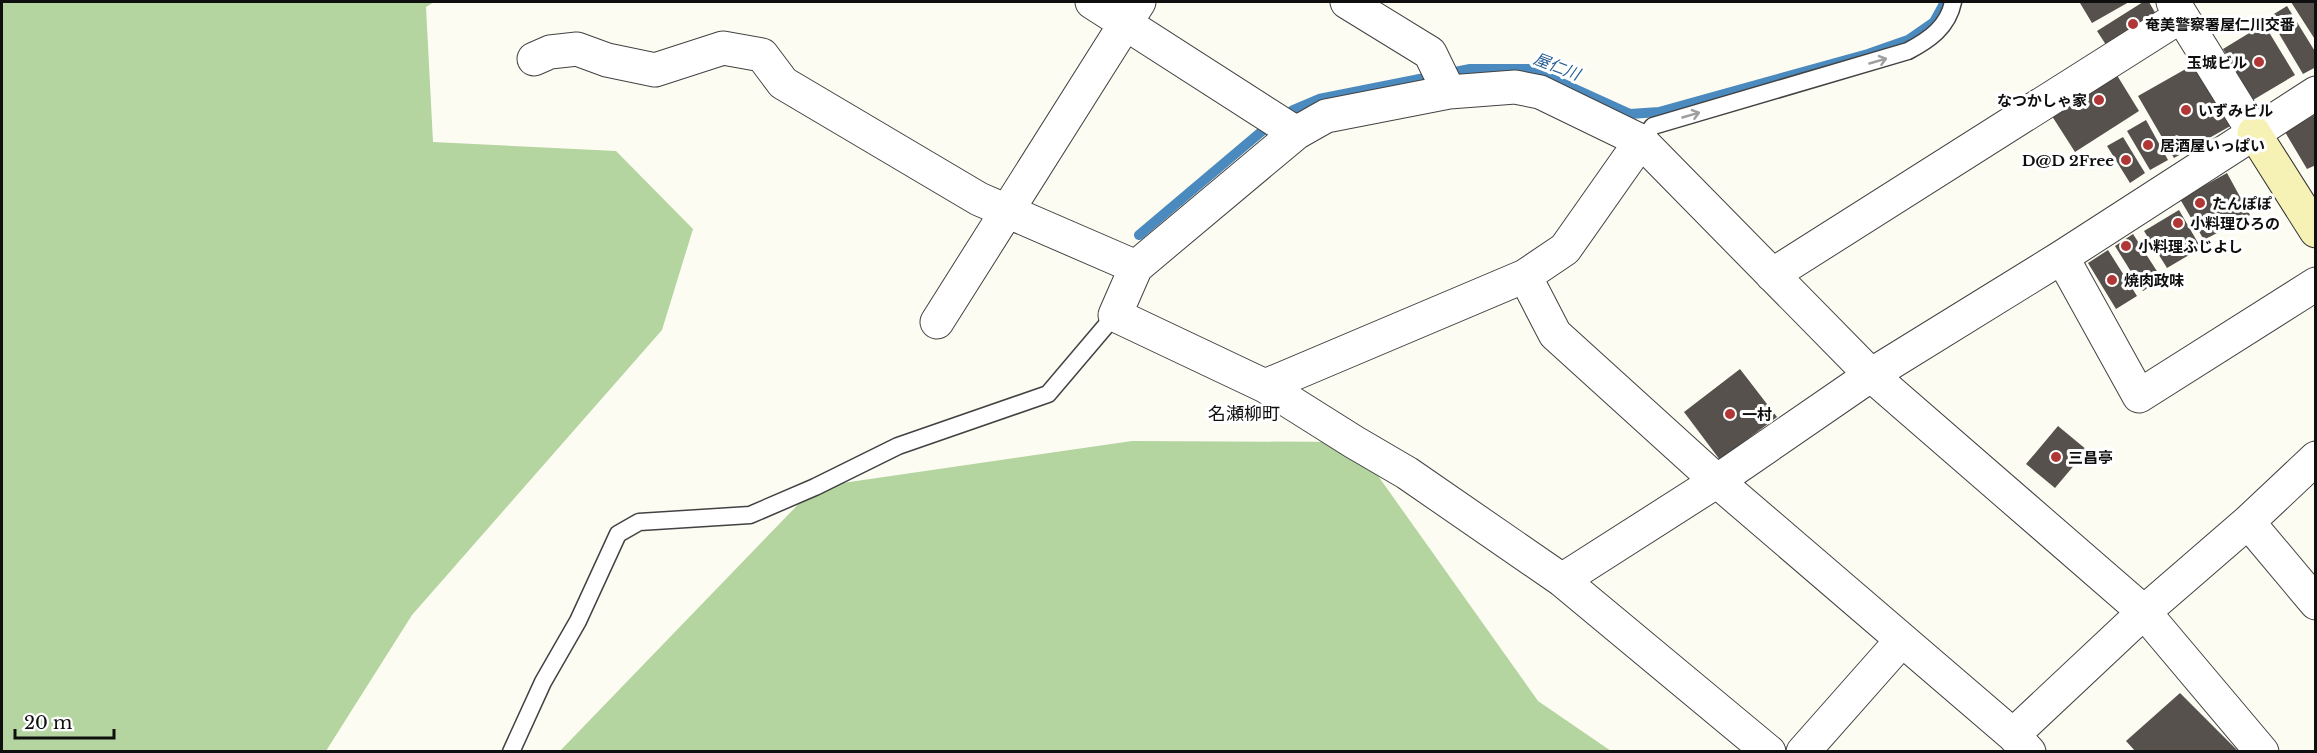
<svg xmlns="http://www.w3.org/2000/svg" width="2317" height="753" font-family="'Libre Baskerville','Noto Sans JP',serif">
  <rect width="100%" height="100%" fill="#fdfcf2"/>
  <path fill="#b4d4a0" d="M 2,2 L 434,2 L 426,7 L 433,142 L 616,151 L 693,229 L 662,330 L 412,615 L 326,751 L 2,751 Z
    M 1132,441 L 1354,442 L 1538,701 L 1611,751 L 559,752 L 815,487 Z"/>
  <g fill="none" stroke-linecap="round" stroke-linejoin="round">
    <path stroke="#4b8abe" stroke-width="10" d="M 1139,235 L 1261,132 L 1293,110 L 1319,99 L 1470,69 L 1531,69 L 1630,114 L 1659,112 L 1868,54 L 1908,40 L 1934,22 L 1945,2"/>
  </g>
  <path fill="#56514c" d="M 2083,2 L 2129,2 L 2092,23 L 2080,3 Z
    M 2143,2 L 2149,2 L 2161,23 L 2112,54 L 2097,31 Z
    M 2291,2 L 2316,2 L 2316,41 Z
    M 2287,6 L 2316,53 L 2316,67 L 2303,74 L 2269,17 Z
    M 2264,24 L 2295,75 L 2253,100 L 2223,49 Z
    M 2198,62 L 2234,124 L 2174,158 L 2138,96 Z
    M 2115,72 L 2139,111 L 2075,152 L 2050,113 Z
    M 2316,114 L 2316,165 L 2307,169 L 2285,132 Z
    M 2146,120 L 2168,160 L 2150,170 L 2127,131 Z
    M 2123,137 L 2145,173 L 2130,183 L 2107,146 Z
    M 2227,173 L 2250,215 L 2204,240 L 2180,199 Z
    M 2179,210 L 2201,248 L 2167,268 L 2144,231 Z
    M 2133,234 L 2162,279 L 2143,291 L 2115,246 Z
    M 2108,250 L 2137,296 L 2116,309 L 2088,263 Z
    M 1740,369 L 1777,417 L 1720,460 L 1684,412 Z
    M 2058,426 L 2087,450 L 2055,488 L 2026,464 Z
    M 2180,693 L 2239,752 L 2136,752 L 2126,741 Z"/>
  <g fill="none" stroke-linecap="round" stroke-linejoin="round">
    <g stroke="#424242" stroke-width="19">
      <path id="lane" d="M 1641,141 L 1653,126 L 1908,51 C 1929,40 1948,27 1953,2
        M 511,752 L 543,682 L 578,621 L 618,534 L 639,522 L 750,515 L 815,487 L 898,446 L 1048,394 L 1115,315"/>
    </g>
    <g stroke="#424242" stroke-width="35">
      <path id="street" d="M 1092,2 L 1296,133
        M 1347,2 L 1430,53 L 1449,92
        M 2173,2 L 2254,133
        M 534,59 L 550,52 L 577,49 L 607,60 L 655,70 L 723,48 L 762,55 L 783,83 L 979,199 L 1136,267
        M 2062,257 L 2139,396 L 2316,284
        M 1772,275 L 2181,16
        M 1525,276 L 1555,334 L 1717,481 L 2013,735 L 2029,752
        M 937,322 L 1139,2
        M 1265,386 L 1525,276 L 1565,249 L 1641,141
        M 2248,522 L 2316,603
        M 1562,580 L 1717,481 L 1871,375 L 2062,257 L 2316,93
        M 2013,735 L 2144,612 L 2248,522 L 2316,458
        M 1769,752 L 1562,580 L 1407,473 L 1354,442 L 1265,386 L 1115,315 L 1136,267 L 1296,133 L 1326,116 L 1449,92 L 1515,87 L 1540,92 L 1641,141 L 1871,375 L 2144,612 L 2262,752
        M 1803,752 L 1902,640"/>
    </g>
    <g stroke="#313131" stroke-width="35">
      <path id="secondary" d="M 2254,133 L 2316,231"/>
    </g>
    <use href="#lane" stroke="#fff" stroke-width="16"/>
    <use href="#street" stroke="#fff" stroke-width="33"/>
    <use href="#secondary" stroke="#f6f2b5" stroke-width="33"/>
  </g>
  <defs><path id="oneway-shaft" d="M-6 0H5M1.5-3L5.5 0L1.5 3" fill="none" stroke-width="1.6" stroke-linecap="round" stroke-linejoin="round" transform="scale(1.5)"/></defs>
  <g stroke="#9f9f9f">
    <use href="#oneway-shaft" transform="translate(1878 61) rotate(-16)"/>
    <use href="#oneway-shaft" transform="translate(1691 115) rotate(-16)"/>
  </g>
  <g fill="#b03736" stroke="#fff" stroke-width="2">
    <circle cx="2133" cy="24" r="6"/>
    <circle cx="2259" cy="62" r="6"/>
    <circle cx="2099" cy="100" r="6"/>
    <circle cx="2186" cy="110" r="6"/>
    <circle cx="2148" cy="145" r="6"/>
    <circle cx="2126" cy="160" r="6"/>
    <circle cx="2200" cy="203" r="6"/>
    <circle cx="2178" cy="223" r="6"/>
    <circle cx="2126" cy="246" r="6"/>
    <circle cx="2112" cy="280" r="6"/>
    <circle cx="1730" cy="414" r="6"/>
    <circle cx="2056" cy="457" r="6"/>
  </g>
  <g text-anchor="middle" dominant-baseline="central" stroke-width="6" stroke-linejoin="round" paint-order="stroke">
    <g font-size="15" font-weight="bold" fill="#0f0f0f" stroke="#fff" text-anchor="start">
      <text x="2145" y="24">奄美警察署屋仁川交番</text>
      <text x="2247" y="62" text-anchor="end">玉城ビル</text>
      <text x="2087" y="100" text-anchor="end">なつかしゃ家</text>
      <text x="2198" y="110">いずみビル</text>
      <text x="2160" y="145">居酒屋いっぱい</text>
      <text x="2114" y="160" text-anchor="end">D@D 2Free</text>
      <text x="2212" y="203">たんぽぽ</text>
      <text x="2190" y="223">小料理ひろの</text>
      <text x="2138" y="246">小料理ふじよし</text>
      <text x="2124" y="280">焼肉政味</text>
      <text x="1742" y="414">一村</text>
      <text x="2068" y="457">三昌亭</text>
    </g>
    <g font-size="16" font-style="italic" fill="#265d93" stroke="#fff">
      <text transform="translate(1557 66) rotate(21)">屋仁川</text>
    </g>
    <g font-size="18" fill="#0f0f0f" stroke="#fff">
      <text x="1244" y="414">名瀬柳町</text>
    </g>
  </g>
  <rect width="2317" height="753" fill="none" stroke="#0f0f0f" stroke-width="6"/>
  <path d="M15 729v9h99v-9" fill="none" stroke="#0f0f0f" stroke-width="3"/>
  <text x="24" y="729" font-size="18" fill="#0f0f0f" stroke="#ffffff" stroke-width="4.5" paint-order="stroke">20 m</text>
</svg>
